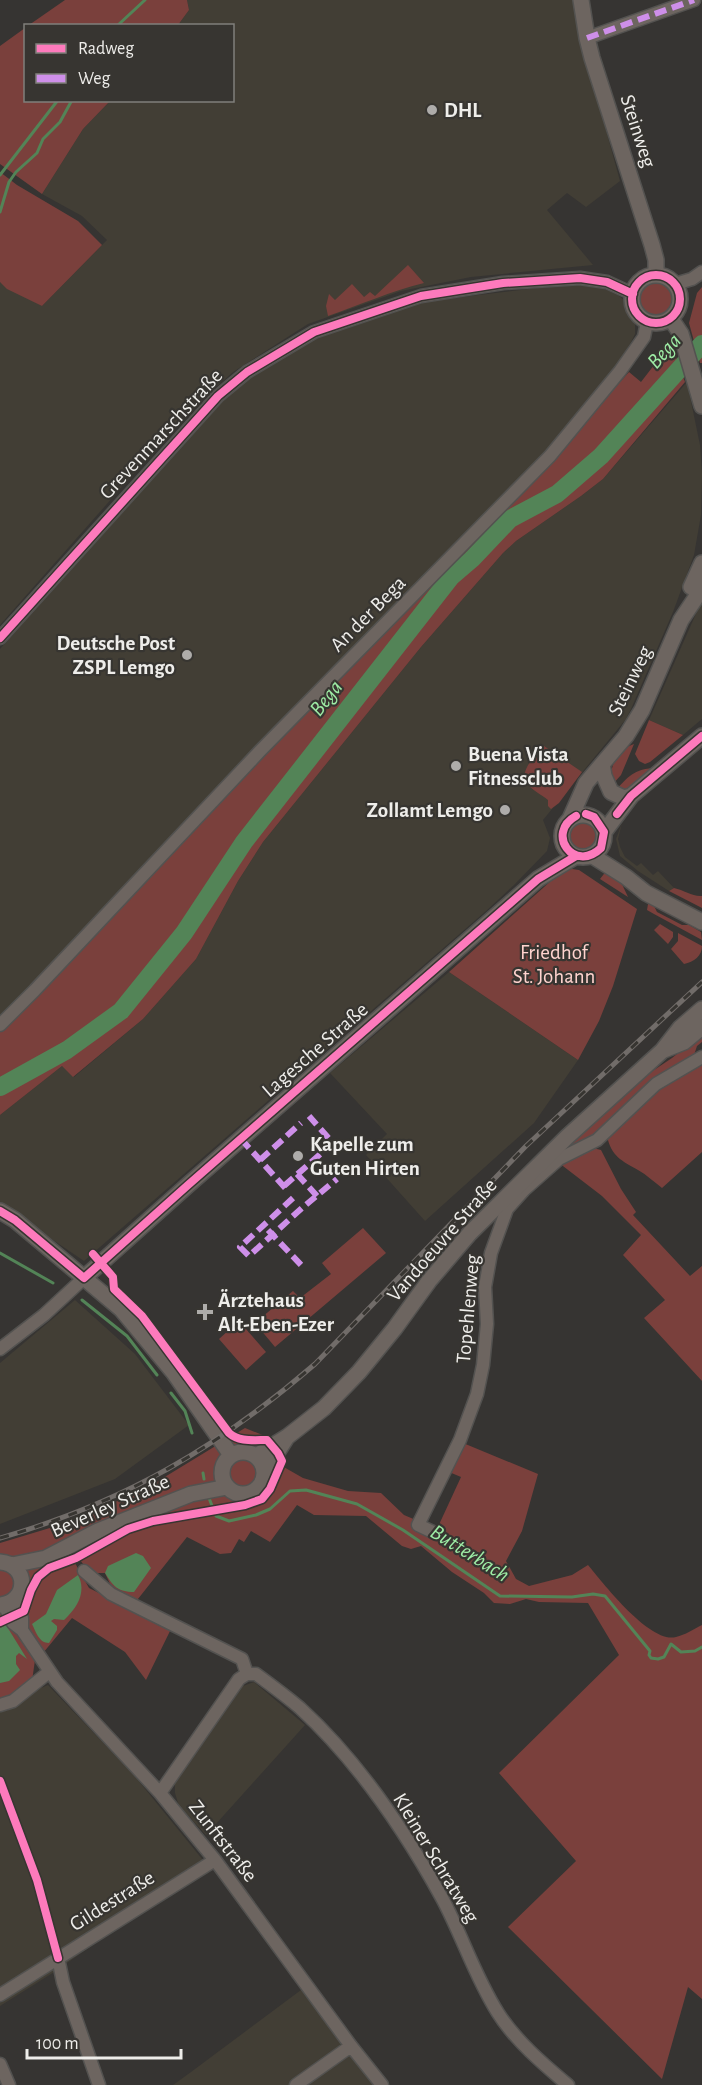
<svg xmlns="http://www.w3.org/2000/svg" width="702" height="2085" font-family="'Alegreya Sans',sans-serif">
  <rect width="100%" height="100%" fill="#363432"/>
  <path fill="#423e35" d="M 187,0 L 574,0 L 581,39 L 620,181 L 586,207 L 567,193 L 547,210 L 593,265 L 471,277 L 401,291 L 308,324 L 233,372 L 189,411 L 0,625 L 0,282 L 42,306 L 107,240 L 82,216 L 42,194 L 83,129 L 110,101 L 232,100 L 232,26 L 178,25 L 189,10 Z
    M 578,283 L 596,285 L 618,295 L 626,302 L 635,321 L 635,334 L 631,342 L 615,368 L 548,452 L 34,984 L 0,1015 L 0,649 L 222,401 L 238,386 L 298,346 L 326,333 L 421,302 Z
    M 687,382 L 700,445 L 702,474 L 701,515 L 694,555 L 673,612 L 631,709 L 626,719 L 543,820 L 550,838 L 547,851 L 514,885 L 486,911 L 84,1261 L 0,1204 L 0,1115 L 62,1066 L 74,1077 L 143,1019 L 196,959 L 238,881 L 263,842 L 421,647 L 503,553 L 516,541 L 581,496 L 603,479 Z
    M 702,600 L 702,719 L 683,735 L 649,720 Z
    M 622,823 L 618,839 L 620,847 L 625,857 L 637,866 L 641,863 L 653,875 L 658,871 L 674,888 L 669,891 L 638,871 L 620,856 L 616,839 Z
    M 449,972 L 578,1060 L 534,1123 L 425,1221 L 366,1155 L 387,1134 L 330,1073 Z
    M 75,1300 L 135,1354 L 189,1425 L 115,1479 L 0,1524 L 0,1363 Z
    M 254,1682 L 305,1725 L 206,1835 L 179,1806 L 175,1793 L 175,1784 L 243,1686 Z
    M 48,1685 L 133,1774 L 211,1870 L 202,1872 L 139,1913 L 51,1974 L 0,2006 L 0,1712 L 8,1710 L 36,1690 Z
    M 301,1990 L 374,2085 L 173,2085 L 191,2072 Z"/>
  <path fill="#7a403c" d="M 65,0 L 187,0 L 189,10 L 178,25 L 29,25 Z
    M 25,28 L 26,100 L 110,101 L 83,129 L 42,194 L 0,164 L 0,46 Z
    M 0,172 L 17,185 L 78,221 L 102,245 L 42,306 L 7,289 L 0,282 Z
    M 408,265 L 424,283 C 391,291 360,305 328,316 L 326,306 L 329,294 L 335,300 L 352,284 L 364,297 L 370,292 L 375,296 Z
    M638 299a18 18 0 1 1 36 0a18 18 0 1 1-36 0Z
    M 702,287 L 702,363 L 700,363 L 689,323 L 697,293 Z
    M 671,343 L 685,382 L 603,479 L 581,496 L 516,541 L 503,553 L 421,647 L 263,842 L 238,881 L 196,959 L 143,1019 L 73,1077 L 62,1066 L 0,1115 L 0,1031 L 609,390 L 612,391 L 629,372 L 641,382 Z
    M 649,720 L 683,735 L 650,762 L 645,764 L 639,761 L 635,754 Z
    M 634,744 L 621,775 L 612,785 C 608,767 617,750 634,744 Z
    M 544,746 L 582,772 L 559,803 L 551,809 L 548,806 L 548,800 C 542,795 530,789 526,782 C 519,771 537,753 544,746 Z
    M 654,768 L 626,791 L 616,790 C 628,777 634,769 654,768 Z
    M568 835a15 15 0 1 1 30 0a15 15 0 1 1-30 0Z
    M 572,869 L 579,870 L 637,909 L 613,986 L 599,1021 L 578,1060 L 449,972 L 562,871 Z
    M 607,870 L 620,880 L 628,897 L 600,879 Z
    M 674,888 C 684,890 693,897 702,896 L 702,908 L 669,891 Z
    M 650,903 L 654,906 L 657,912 L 682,925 L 689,925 L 701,932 L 702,940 L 654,914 L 647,910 L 648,904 Z
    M 660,924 L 673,932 L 673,937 L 668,944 L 654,930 Z
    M 678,933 L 702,946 C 702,956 694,962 684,964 L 671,949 L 678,941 Z
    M 702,1034 L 702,1042 L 697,1046 L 694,1055 L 595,1134 L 556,1156 L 639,1080 L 672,1058 Z
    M 702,1063 L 702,1152 L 662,1188 C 654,1182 647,1175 638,1170 C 622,1161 611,1156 607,1136 L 644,1101 L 669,1081 Z
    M 593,1148 L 601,1150 L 621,1189 L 636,1212 L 633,1215 L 690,1276 L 702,1266 L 702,1381 L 644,1318 L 665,1300 L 623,1255 L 641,1235 L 602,1196 L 559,1163 L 577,1157 Z
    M 363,1228 L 386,1253 L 275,1347 L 255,1323 L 293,1291 L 300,1298 L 331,1274 L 322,1263 Z
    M 239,1321 L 266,1352 L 246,1370 L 219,1339 Z
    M 245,1428 L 265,1436 L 282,1466 L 303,1478 L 348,1491 L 381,1493 L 404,1515 L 437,1529 L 461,1477 L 449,1472 L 463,1443 L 538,1474 L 522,1531 L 506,1561 L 516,1579 L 529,1586 L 572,1575 L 588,1565 C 603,1583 650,1644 676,1637 C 685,1635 694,1629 702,1625 L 702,1999 L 688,1987 L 662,2079 L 508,1927 L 576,1861 L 499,1773 L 619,1655 L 588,1603 L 539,1602 L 526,1599 L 510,1604 L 494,1603 L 484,1593 L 452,1572 L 421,1546 L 411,1549 L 402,1546 L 366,1516 L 314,1515 L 297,1505 L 270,1542 L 251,1531 L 244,1542 L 239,1539 L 231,1553 L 220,1554 L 187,1537 L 134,1604 L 111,1586 L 105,1573 L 90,1573 L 80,1560 L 75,1563 L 89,1588 L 171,1629 L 146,1680 L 125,1652 L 72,1618 L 43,1653 L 35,1660 L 32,1681 L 7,1698 L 0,1700 L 0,1543 L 73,1521 L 150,1486 Z"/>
  <path fill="#538457" d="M 136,1553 L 143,1556 L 151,1568 L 134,1592 C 118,1592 113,1586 105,1573 L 108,1566 Z
    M 78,1575 C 87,1592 77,1608 64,1620 L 54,1619 L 51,1621 L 57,1626 L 57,1630 L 49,1643 C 39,1643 36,1632 32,1624 L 46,1614 L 57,1590 Z
    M 6,1625 L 27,1659 L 19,1653 L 16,1656 L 16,1664 L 20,1670 L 9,1681 L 0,1683 L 0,1628 Z"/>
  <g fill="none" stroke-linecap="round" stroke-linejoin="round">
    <path stroke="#538457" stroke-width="3" d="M 117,26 L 145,0
      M 0,175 L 58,100
      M 0,212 L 9,182 L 16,172 L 37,153 L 43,139 L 60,122 L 72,100
      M 0,1253 L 53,1283
      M 82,1300 L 127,1336 L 157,1375
      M 171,1393 L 185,1411 L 192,1433
      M 203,1473 L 204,1479
      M 209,1498 L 216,1516 L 229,1521 L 256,1515 L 270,1509 L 290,1491 L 306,1490 L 357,1504 L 403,1530 L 500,1596 L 572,1597 L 593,1594 L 605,1596 L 650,1651 L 649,1655 L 651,1658 L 658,1659 L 664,1657 L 671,1644 L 681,1652 L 695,1651 L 702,1647"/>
    <path stroke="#538457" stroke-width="18" d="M 0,1087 L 67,1050 L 121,1011 L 184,933 L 244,842 L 451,577 L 472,559 L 510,519 L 557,494 L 601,456 L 702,344"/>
    <g stroke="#535250" stroke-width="15">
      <path id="minor" d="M 587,38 L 694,0
        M 675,284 L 692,279 L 702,272
        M 0,638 L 218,396 L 247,372 L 314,332 L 421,296 L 503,283 L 580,278 L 607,282 L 633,294
        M 0,1025 L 35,990 L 260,751 L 550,456 L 620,371 L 644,337 L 647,322
        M 0,1349 L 44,1315 L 84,1278
        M 435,1533 L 418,1525 L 460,1440 L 477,1394 L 483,1365 L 487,1324 L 485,1287 L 491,1253 L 507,1209 L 524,1190 L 559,1159 L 597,1140 L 656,1084 L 702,1057
        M 84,1571 L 111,1594 L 242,1659 L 247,1674
        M 14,1601 L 22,1618 L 22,1630
        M 4,1605 L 13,1623 L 22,1630 L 57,1682 L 160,1793 L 215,1860 L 351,2046 L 382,2085
        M 0,1705 L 13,1701 L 49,1672
        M 160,1793 L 239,1679 L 247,1674 L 256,1674 C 271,1685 286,1696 300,1708 C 356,1759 405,1831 442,1898 C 462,1935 475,1977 498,2013 C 515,2040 543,2064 568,2085
        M 58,1958 L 63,1982 L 99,2085
        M 0,1995 L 215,1860
        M 0,2064 L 9,2085
        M 296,2085 L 351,2046"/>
    </g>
    <g stroke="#535250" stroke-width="18">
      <path id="tertiary" d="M 581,0 L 587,38 L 592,58 L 652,245 L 656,260 L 656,275
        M632 299a24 24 0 1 1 48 0a24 24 0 1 1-48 0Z
        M 671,319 L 681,334 L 702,406
        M 691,587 L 702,563
        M 602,764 L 604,776 L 611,792 L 624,798 L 631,796
        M562 836a21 21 0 1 1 42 0a21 21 0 1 1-42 0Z
        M 570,819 L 586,783 L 626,736 L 642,710 L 681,620 L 695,599 L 702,580
        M 604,832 L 631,796 L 702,736
        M 591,855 L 626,877 L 646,893 L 702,922
        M 664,1050 L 684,1042 L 702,1027
        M 0,1211 L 15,1220 L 121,1309 L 174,1373 L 231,1455
        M 84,1278 L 188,1185 L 538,879 L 576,856
        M222 1473a21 21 0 1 1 42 0a21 21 0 1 1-42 0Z
        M 256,1456 L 287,1437 L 324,1408 L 359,1372 L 395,1328 L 429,1281 L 470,1233 L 567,1137 L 662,1051 L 680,1028 L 702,1009
        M 264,1473 L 287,1437
        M 0,1562 C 29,1564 29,1602 0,1605
        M 12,1565 L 46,1558 L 98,1531 L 191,1494 L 227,1487"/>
    </g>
    <use href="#minor" stroke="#6d6560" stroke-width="12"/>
    <use href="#tertiary" stroke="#6d6560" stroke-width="15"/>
    <g stroke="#716c69" stroke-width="5">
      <path id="rail" d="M 0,1538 C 123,1503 219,1447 315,1364 L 526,1146 L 702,982"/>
    </g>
    <use href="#rail" stroke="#373531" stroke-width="3" stroke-dasharray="9" stroke-linecap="butt"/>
    <path stroke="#ce8fe9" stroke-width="6" stroke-dasharray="12 6" stroke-linecap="butt" d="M 587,38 L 694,0
      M 241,1139 L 287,1190
      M 260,1160 L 301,1123
      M 297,1174 L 317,1196
      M 284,1186 L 333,1143 L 309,1116
      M 293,1198 L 240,1247 L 249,1256 L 302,1208 L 337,1179
      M 268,1230 L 303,1267"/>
    <g stroke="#373531" stroke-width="11">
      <path id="cycleway" d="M632 299a24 24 0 1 1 48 0a24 24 0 1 1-48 0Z
        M 0,638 L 218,396 L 247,372 L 314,332 L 421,296 L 503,283 L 580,278 L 607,282 L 633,294
        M 617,814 L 631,796 L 702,736
        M 576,816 C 545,833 574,874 601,848 L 604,832 L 594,817 L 586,814
        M 0,1211 L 15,1220 L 84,1278 L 188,1185 L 538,879 L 576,856
        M 0,1622 L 24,1611 L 31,1590 L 38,1577 L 49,1568 L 76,1558 L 128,1529 L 153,1521 L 245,1505 L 262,1499 L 270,1489 L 282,1461 L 278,1453 L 267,1440 C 253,1440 239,1442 229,1433 L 142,1316 L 114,1289 L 113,1277 L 93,1254
        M 0,1781 L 37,1880 L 58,1958"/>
    </g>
    <use href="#cycleway" stroke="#fd7abc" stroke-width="8"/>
  </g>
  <g fill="#aeacaa" stroke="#373531" stroke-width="2">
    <circle cx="432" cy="110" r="6"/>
    <circle cx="187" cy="655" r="6"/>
    <circle cx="456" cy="766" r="6"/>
    <circle cx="505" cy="810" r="6"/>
    <circle cx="298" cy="1156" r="6"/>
    <path d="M202 1303h6v6h6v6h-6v6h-6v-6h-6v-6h6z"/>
  </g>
  <g text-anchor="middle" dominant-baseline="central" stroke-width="4.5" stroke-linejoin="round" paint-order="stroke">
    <g font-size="21" font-weight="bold" fill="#eeedea" stroke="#373531" text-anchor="start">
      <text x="444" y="110">DHL</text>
      <text x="175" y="643" text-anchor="end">Deutsche Post<tspan x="175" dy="24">ZSPL Lemgo</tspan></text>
      <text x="468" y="754">Buena Vista<tspan x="468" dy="24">Fitnessclub</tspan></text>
      <text x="493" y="810" text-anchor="end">Zollamt Lemgo</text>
      <text x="310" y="1144">Kapelle zum<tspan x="310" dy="24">Guten Hirten</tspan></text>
      <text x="218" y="1300">Ärztehaus<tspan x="218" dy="24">Alt-Eben-Ezer</tspan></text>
    </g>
    <g font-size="21" fill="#eeedea" stroke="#373531">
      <text transform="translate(638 131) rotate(72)">Steinweg</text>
      <text transform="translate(161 434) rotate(-47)">Grevenmarschstraße</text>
      <text transform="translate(368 614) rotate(-45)">An der Bega</text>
      <text transform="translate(630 681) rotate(-64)">Steinweg</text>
      <text transform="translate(315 1050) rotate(-41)">Lagesche Straße</text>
      <text transform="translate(442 1240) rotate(-49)">Vandoeuvre Straße</text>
      <text transform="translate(468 1309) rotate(-85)">Topehlenweg</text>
      <text transform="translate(110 1506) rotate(-24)">Beverley Straße</text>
      <text transform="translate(223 1841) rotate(52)">Zunftstraße</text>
      <text transform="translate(436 1858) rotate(59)">Kleiner Schratweg</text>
      <text transform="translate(112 1901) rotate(-32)">Gildestraße</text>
    </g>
    <g font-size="21" fill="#ffd3ce" stroke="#373531">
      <text x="554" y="952">Friedhof<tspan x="554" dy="24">St. Johann</tspan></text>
    </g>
    <g font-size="22" font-style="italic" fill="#9eeca5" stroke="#373531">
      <text transform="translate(664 351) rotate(-48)">Bega</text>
      <text transform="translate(326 698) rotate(-52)">Bega</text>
      <text transform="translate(470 1553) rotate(32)">Butterbach</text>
    </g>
  </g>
  <rect x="24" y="24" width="210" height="78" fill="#373531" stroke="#807f7b" stroke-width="1.5"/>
  <rect x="36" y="44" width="30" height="9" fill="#fd7abc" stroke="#807f7b" stroke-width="1.5"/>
  <text x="78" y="54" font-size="18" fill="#eeedea">Radweg</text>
  <rect x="36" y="74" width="30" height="9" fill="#ce8fe9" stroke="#807f7b" stroke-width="1.5"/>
  <text x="78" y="84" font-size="18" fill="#eeedea">Weg</text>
  <path d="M27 2049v9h154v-9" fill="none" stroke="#eeedea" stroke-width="3"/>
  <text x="36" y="2049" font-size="18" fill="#eeedea" stroke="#373531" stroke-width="4.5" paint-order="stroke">100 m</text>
</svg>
